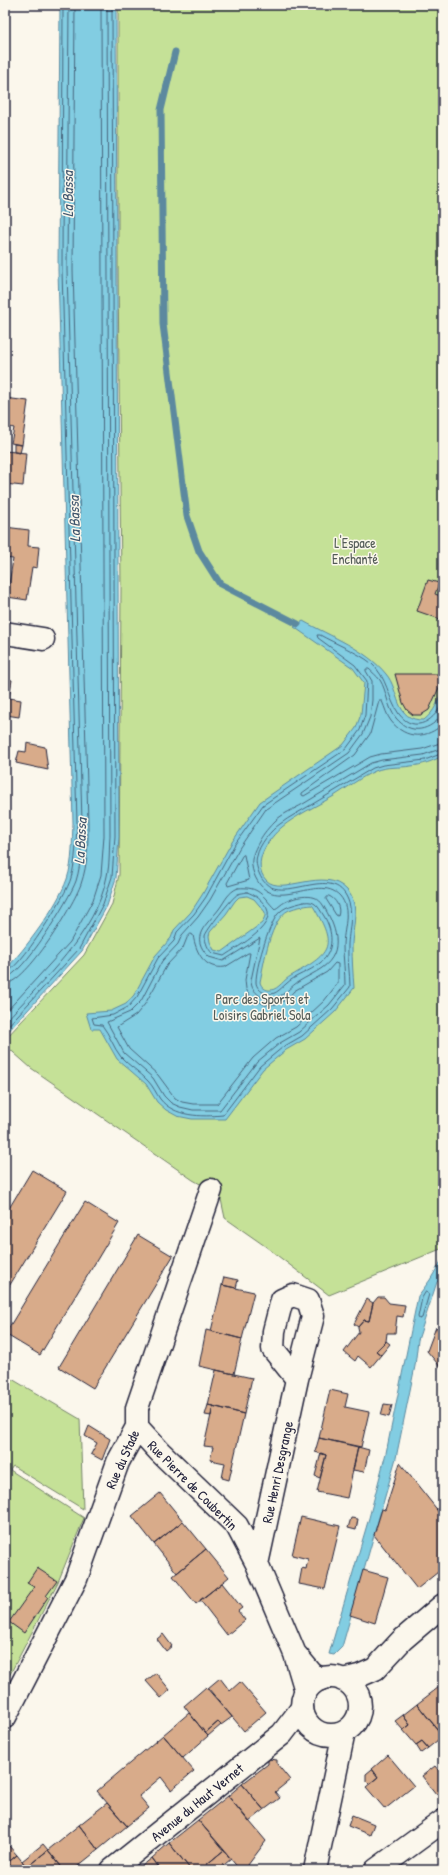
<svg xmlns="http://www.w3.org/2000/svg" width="448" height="1875" font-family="'Patrick Hand',sans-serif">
  <rect width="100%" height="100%" fill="#fbf7ec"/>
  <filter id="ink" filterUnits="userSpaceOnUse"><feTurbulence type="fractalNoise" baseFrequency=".025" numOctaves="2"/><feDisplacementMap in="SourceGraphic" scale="8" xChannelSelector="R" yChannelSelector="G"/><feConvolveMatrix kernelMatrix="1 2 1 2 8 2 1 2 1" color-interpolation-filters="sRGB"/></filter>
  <g filter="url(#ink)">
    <path fill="#c5e197" stroke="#748269" d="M 118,5 L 443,5 L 443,1248 L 329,1295 L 265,1246 L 225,1218 L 220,1195 L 193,1180 L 31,1068 L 5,1045 L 5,1039 L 84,955 L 112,904 L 119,875 L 121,587 L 118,267 Z
      M 5,1375 L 80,1419 L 83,1509 L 13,1466 L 10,1470 L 84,1518 L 58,1582 L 5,1684 Z"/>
    <path fill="#82cde2" stroke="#5c899f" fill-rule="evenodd" d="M 60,5 L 116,5 L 119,837 L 116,878 L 107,906 L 82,951 L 5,1035 L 5,970 C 26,948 57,907 67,879 C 73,861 72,842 73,823 L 58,270 Z
      M 303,621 C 330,636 367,650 386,674 C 400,690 394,721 424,720 C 435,711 438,702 443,688 L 443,756 C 432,761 423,765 411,766 C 400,768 386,766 375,771 C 361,777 347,788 334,796 C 318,805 295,816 282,827 C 268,839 251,863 266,880 C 282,897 324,865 347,890 C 361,906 352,928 352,946 C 352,960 353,974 354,988 L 335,1012 L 305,1039 L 286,1050 L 263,1069 L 225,1119 L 192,1119 L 177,1116 L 166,1110 L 157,1102 L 146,1084 L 117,1059 L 100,1029 L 91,1029 L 86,1013 L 111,1011 L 126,1004 L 134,995 L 155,956 L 171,938 L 174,930 L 191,912 L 202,895 L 232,842 L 260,802 L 343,745 L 356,728 L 361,714 L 364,683 L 353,668 L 294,627 ZM 247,896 L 254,899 L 265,912 L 265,916 L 262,923 L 222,952 L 214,950 L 210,942 L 209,936 L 210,932 L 226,914 L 235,901 L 239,897 ZM 311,905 L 313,906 C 338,948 330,953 291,976 C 284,979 279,989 271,990 C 266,991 261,987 260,982 C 264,963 270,919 289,910 C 296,907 304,906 311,905 Z
      M 443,1258 L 443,1276 L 437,1282 L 418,1340 L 415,1366 L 396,1458 L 342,1647 L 334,1655 L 329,1654 L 369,1518 L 386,1453 L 418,1296 L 430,1280 Z"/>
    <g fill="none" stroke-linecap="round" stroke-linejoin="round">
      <path stroke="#48667e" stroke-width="1" d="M 443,701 C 436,720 415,735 399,714 C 387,697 388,678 371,663 C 359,653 334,643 320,635 L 317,635 L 318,638 L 355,665 L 367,681 L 365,715 L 360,730 L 346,749 L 263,805 L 235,844 L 206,897 L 194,914 L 177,932 L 174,941 L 158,958 L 137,997 L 128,1007 L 113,1015 L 92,1018 L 94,1024 L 102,1025 C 110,1035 113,1047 121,1057 C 129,1066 140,1072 148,1081 C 153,1086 156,1093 160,1099 C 174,1117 202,1117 223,1115 L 260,1066 L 283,1047 L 302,1036 L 332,1009 L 350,987 C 350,973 347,959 348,944 C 349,927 355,910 345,894 C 325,864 274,912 259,873 C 257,868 255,861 257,856 C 259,845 271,830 280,824 C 289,817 301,811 311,805 C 332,793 352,780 373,768 L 383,765 L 425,760 L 443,753
        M 443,714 C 430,731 411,736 396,718 C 387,707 387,691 380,680 C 377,676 372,672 369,669 L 366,669 L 366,671 L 372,681 L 372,700 L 370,717 L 363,734 L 349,753 L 266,809 L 240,847 L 210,900 L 198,917 L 182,935 L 178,944 L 162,961 L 141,1001 L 130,1012 L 107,1022 L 124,1053 L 153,1078 L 164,1096 L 171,1103 L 180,1107 L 193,1110 L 220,1110 L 257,1062 L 280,1043 L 299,1032 L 329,1005 L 345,985 C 345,972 343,959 343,946 C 343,930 352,910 340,896 C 317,871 272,919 254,874 C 249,861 253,852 260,840 C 263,834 269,827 275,821 C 282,814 294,809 303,804 C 326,790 348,777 371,763 L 382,760 L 423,755 L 443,748
        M 443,724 C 427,739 406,740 391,721 C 387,716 385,708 382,701 L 379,701 L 370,734 L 355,755 L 302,793 L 302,795 L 304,796 L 370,757 L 381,754 L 422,749 L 443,742
        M 244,855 L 249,880 L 228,886 L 227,883 L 242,856 Z
        M 238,888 C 260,886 262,896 275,909 C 279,907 281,904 285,902 C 297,896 315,892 323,905 C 335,925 346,951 322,968 C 315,973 306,977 298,982 C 287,989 275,1007 260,996 C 254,991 251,988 251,980 L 260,938 L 223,961 L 209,957 C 188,936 207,925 219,909 C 225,901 228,892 238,888 Z
        M 247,892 C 255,895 259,898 264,904 C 282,924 238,946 224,956 L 212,953 C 208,949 205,942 205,936 C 205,932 233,896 238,894 C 240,893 244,893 247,892 Z
        M 329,896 C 336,899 341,908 338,916 L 336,915 L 326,899 Z
        M 304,902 C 316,900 318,907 324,916 C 333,931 335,951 320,963 C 310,972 295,975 286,984 C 280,989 274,997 265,993 C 261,992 256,987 256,982 C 256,966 268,928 277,915 C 284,906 294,905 304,902 Z
        M 191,934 L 193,935 C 196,953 205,970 225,967 L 248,953 L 250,953 L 245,980 L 246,989 L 251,997 L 265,1005 L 276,1004 L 286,1000 L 294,991 L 327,972 L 335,963 L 338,964 L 338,983 L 324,1001 L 296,1027 L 276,1038 L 253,1058 L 217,1104 L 193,1104 L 182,1102 L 175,1098 L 158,1075 L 129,1049 L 117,1027 L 136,1015 L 145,1004 L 167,965 L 183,948 L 187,938 Z
        M 5,973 C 19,971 67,894 71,878 C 76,860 76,842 77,823 L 62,270 L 63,5
        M 5,978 C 22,977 70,898 76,881 C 82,862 81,843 82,823 L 67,270 L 69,5
        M 5,984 C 27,983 74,904 81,884 C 88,864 88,843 88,823 L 73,270 L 75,5
        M 5,1013 L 70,942 L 93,900 L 101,875 L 104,836 L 101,5
        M 5,1022 C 42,981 97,932 107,876 C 110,863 109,849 110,836 L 107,5
        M 5,1029 L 79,949 L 103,904 L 112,877 L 115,836 L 112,5
        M 426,1292 L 429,1294 L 422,1318 L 419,1319 L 418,1317 L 422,1298 Z"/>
      <path stroke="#5c899f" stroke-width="7" d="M 175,52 L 161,110 L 163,324 L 187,516 L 199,551 L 220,584 L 298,624"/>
    </g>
    <path fill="#d8ab8a" stroke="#22223b" d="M 5,196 L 9,198 L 5,212 Z
      M 5,398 L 28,401 L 22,445 L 11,443 L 14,428 L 5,426 Z
      M 14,444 L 22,445 L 20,453 L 14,452 Z
      M 5,451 L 26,453 L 23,486 L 5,484 Z
      M 5,527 L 29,530 L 28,546 L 39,547 L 37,568 L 32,567 L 27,600 L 7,597 L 13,559 L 5,558 Z
      M 428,580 L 439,583 L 435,594 L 443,597 L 443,610 L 440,619 L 417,611 Z
      M 395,674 L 441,674 L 441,683 L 429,710 L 421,715 L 413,715 L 407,710 L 403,703 Z
      M 5,679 L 12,680 L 9,698 L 21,700 L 19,717 L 6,715 L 5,718 Z
      M 27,743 L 45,747 L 48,770 L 16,763 L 19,751 L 26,752 Z
      M 32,1170 L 67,1191 L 5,1293 L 5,1215 Z
      M 85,1202 L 119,1223 L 40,1355 L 5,1334 Z
      M 138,1235 L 173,1256 L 93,1388 L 59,1367 Z
      M 224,1277 L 238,1280 L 236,1288 L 222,1285 Z
      M 222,1285 L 254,1292 L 242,1339 L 211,1331 Z
      M 378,1297 L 384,1297 L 389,1303 L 405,1305 L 403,1317 L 397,1316 L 395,1333 L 387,1333 L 386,1341 L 376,1351 L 381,1355 L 371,1367 L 358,1356 L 355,1361 L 344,1352 L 359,1332 L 358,1327 L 364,1320 L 369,1321 L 373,1303 Z
      M 367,1299 L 373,1303 L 369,1321 L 364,1320 L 358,1327 L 354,1324 Z
      M 436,1327 L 443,1335 L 442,1369 L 427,1351 Z
      M 206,1330 L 242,1339 L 234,1374 L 199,1366 Z
      M 386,1341 L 390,1344 L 381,1355 L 376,1351 Z
      M 216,1370 L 252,1378 L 244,1414 L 208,1405 Z
      M 330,1390 L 348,1394 L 345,1407 L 369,1412 L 361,1447 L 319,1438 Z
      M 384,1404 L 392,1405 L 389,1417 L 381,1415 Z
      M 208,1405 L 213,1406 L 211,1416 L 205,1415 Z
      M 213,1406 L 244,1414 L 229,1480 L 222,1478 L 225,1463 L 210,1460 L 213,1447 L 204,1446 Z
      M 89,1426 L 110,1439 L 102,1460 L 91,1454 L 97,1443 L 85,1436 Z
      M 319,1438 L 358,1447 L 347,1498 L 317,1492 L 326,1455 L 315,1452 Z
      M 358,1447 L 369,1450 L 364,1472 L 353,1470 Z
      M 321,1453 L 326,1455 L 320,1478 L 315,1476 Z
      M 400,1463 L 443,1517 L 443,1568 L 417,1589 L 374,1535 L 382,1509 L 385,1510 Z
      M 160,1493 L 183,1521 L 154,1544 L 132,1516 Z
      M 443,1503 L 443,1517 L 436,1509 Z
      M 301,1517 L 340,1526 L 325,1589 L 299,1584 L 302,1568 L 306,1569 L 308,1559 L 292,1555 Z
      M 351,1518 L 358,1519 L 356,1530 L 348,1528 Z
      M 183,1521 L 206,1549 L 177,1573 L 154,1544 Z
      M 206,1549 L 229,1577 L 196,1604 L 173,1576 Z
      M 37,1568 L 57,1581 L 46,1596 L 48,1597 L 24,1633 L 9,1622 L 34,1587 L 27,1583 Z
      M 363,1570 L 388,1577 L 375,1623 L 350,1615 Z
      M 222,1583 L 242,1608 L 238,1611 L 245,1620 L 227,1635 L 200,1600 Z
      M 163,1634 L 172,1646 L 166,1651 L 157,1639 Z
      M 156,1673 L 170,1690 L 161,1698 L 146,1681 Z
      M 220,1678 L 230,1691 L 240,1682 L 266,1712 L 244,1731 L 208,1688 Z
      M 443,1684 L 443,1733 L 441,1734 L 417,1704 Z
      M 206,1687 L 232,1717 L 221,1725 L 218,1722 L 205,1733 L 184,1706 Z
      M 417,1704 L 443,1736 L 428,1748 L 422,1741 L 416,1745 L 403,1730 L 410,1725 L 403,1715 Z
      M 189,1713 L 208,1736 L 183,1758 L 163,1735 Z
      M 403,1715 L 410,1725 L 403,1730 L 395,1721 Z
      M 218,1722 L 221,1725 L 208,1736 L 205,1733 Z
      M 163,1735 L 194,1771 L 171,1790 L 161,1777 L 139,1796 L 149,1808 L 127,1826 L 97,1791 Z
      M 422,1741 L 428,1748 L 421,1753 L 416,1745 Z
      M 388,1755 L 414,1786 L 385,1809 L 366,1787 L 378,1777 L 372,1769 Z
      M 268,1759 L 277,1760 L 277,1764 L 290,1780 L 275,1792 L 280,1798 L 264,1810 L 242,1784 L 268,1764 Z
      M 435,1766 L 443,1776 L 443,1790 L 436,1794 L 422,1776 Z
      M 372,1769 L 378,1777 L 369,1784 L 366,1781 L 366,1774 Z
      M 242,1784 L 264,1810 L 249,1822 L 228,1796 Z
      M 228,1796 L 266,1841 L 248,1865 L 250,1867 L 248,1870 L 240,1870 L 198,1820 Z
      M 107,1803 L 127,1826 L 98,1850 L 79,1825 Z
      M 352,1815 L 374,1824 L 370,1835 L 348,1826 Z
      M 198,1820 L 224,1850 L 206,1865 L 210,1870 L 191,1870 L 169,1843 Z
      M 79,1825 L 98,1850 L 73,1870 L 64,1870 L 48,1850 Z
      M 169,1843 L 191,1870 L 161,1870 L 152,1858 Z
      M 43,1844 L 48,1850 L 27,1867 L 22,1861 Z
      M 9,1846 L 17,1855 L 5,1865 L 5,1849 Z
      M 48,1850 L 64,1870 L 29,1870 L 27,1867 Z
      M 224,1850 L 231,1859 L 218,1870 L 210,1870 L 206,1865 Z
      M 17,1855 L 29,1870 L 5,1870 L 5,1865 Z
      M 152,1858 L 161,1870 L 137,1870 Z"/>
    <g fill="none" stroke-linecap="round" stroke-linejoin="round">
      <g stroke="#22223b" stroke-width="25">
        <path id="minor" d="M 5,633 L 43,639
          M 137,1427 L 160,1452 L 237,1526 L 257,1564 L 295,1654 L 306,1691
          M 257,1564 L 297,1379 L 313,1316 L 308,1300 L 293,1295 L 282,1300 L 274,1331 L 273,1349 L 297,1379
          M 297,1656 L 312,1674 L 321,1679
          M 5,1717 L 76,1579 L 118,1462 L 137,1427 L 137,1408 L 211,1190
          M 112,1870 L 282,1734 L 302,1708
          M 376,1870 L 443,1821"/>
      </g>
      <g stroke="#22223b" stroke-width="25">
        <path id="major" d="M302 1706a29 29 0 1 1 58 0a29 29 0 1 1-58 0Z
          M 343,1680 L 359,1676 L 375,1669 L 402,1640 L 443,1605
          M 315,1870 L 344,1732"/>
      </g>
      <use href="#minor" stroke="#fbf7ec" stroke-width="22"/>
      <use href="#major" stroke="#fbf7ec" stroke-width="22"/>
    </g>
  </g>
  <g text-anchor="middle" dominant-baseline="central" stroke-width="3" stroke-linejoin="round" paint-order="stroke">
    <g font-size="14" fill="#535b57" stroke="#fbf7ec">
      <text x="355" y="542">L'Espace<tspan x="355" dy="16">Enchanté</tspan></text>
      <text x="262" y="998">Parc des Sports et<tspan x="262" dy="16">Loisirs Gabriel Sola</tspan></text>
    </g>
    <g font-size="14" fill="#22223b" stroke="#fbf7ec">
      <text transform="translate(122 1459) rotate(-66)">Rue du Stade</text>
      <text transform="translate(277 1472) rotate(-78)">Rue Henri Desgrange</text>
      <text transform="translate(193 1485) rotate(45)">Rue Pierre de Coubertin</text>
      <text transform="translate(197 1802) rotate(-39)">Avenue du Haut Vernet</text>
    </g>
    <g font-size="15" font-style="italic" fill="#3f556d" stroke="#fbf7ec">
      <text transform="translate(67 194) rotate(-90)">La Bassa</text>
      <text transform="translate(74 519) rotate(-92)">La Bassa</text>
      <text transform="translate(80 841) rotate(-87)">La Bassa</text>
    </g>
  </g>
  <rect width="448" height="1875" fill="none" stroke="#fbf7ec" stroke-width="20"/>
  <rect x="10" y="10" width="428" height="1855" fill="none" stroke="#22223b" stroke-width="1.5" filter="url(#ink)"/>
</svg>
